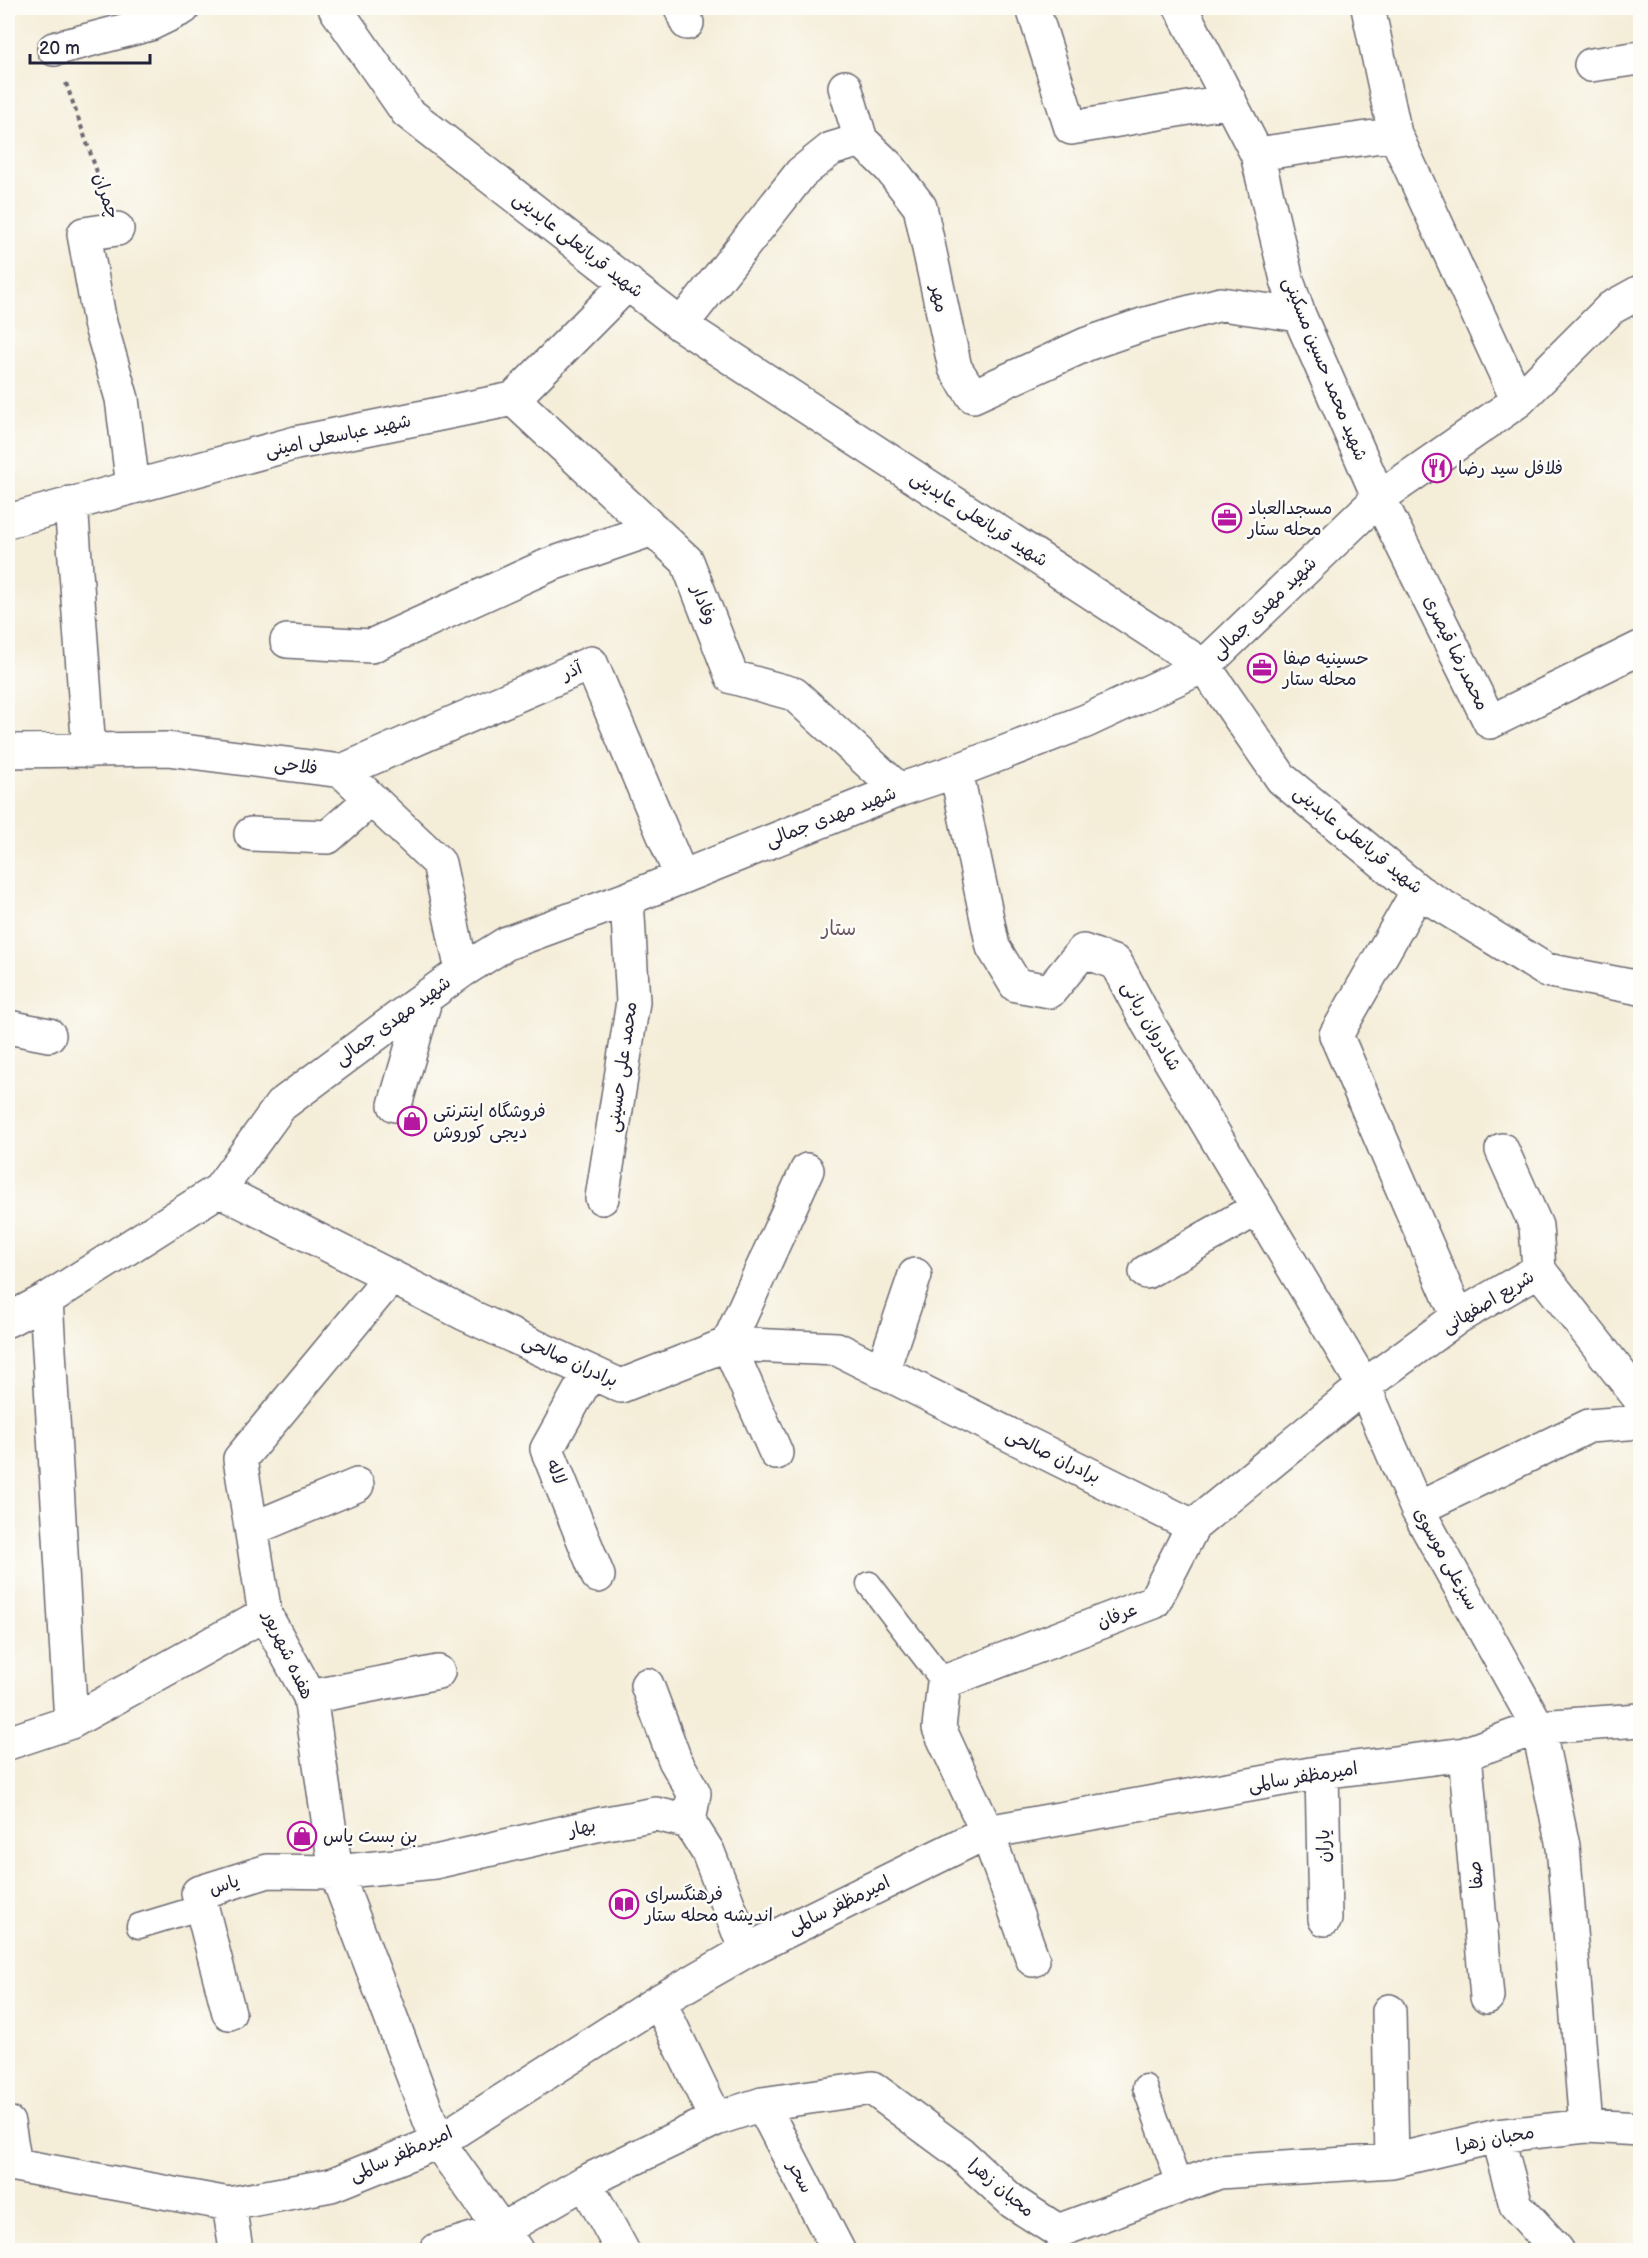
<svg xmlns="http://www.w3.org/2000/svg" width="1648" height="2258" font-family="'Balsamiq Sans','Playpen Sans Arabic',sans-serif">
  <rect width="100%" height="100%" fill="#fdfcf7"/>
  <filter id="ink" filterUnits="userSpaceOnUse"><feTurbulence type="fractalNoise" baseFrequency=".0167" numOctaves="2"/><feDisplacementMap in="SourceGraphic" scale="12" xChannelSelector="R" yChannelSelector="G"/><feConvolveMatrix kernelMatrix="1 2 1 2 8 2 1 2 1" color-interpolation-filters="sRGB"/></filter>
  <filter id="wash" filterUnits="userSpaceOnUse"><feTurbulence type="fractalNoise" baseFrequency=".008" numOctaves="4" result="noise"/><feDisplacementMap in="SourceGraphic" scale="24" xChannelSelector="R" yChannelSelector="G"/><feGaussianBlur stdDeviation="1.35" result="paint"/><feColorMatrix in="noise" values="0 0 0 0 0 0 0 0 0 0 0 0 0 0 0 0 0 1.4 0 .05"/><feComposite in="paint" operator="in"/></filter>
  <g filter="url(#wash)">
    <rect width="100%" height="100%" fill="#f4edd8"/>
  </g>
  <g filter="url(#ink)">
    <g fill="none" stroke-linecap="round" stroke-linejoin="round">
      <g stroke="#6c6972" stroke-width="27">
        <path id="service" d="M 869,1584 L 944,1682
          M 139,1926 L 202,1907
          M 1145,2087 L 1180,2187"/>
      </g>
      <g stroke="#6c6972" stroke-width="36">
        <path id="minor" d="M 335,8 L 407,112 L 681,325 L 1204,666 L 1282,779 L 1418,891 L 1546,970 L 1640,988
          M 681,8 L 687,23
          M 1033,8 L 1071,128 L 1230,101
          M 1181,8 L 1257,154 L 1287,280 L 1299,315 L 1379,498 L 1490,722 L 1640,648
          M 1368,8 L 1395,134 L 1518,401
          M 54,49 L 150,24 L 183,8
          M 1591,65 L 1640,58
          M 845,87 L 861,140
          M 1257,154 L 1395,134
          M 117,229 L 84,234 L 100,323 L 122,399 L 133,487
          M 681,325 L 801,173 L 831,149 L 861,140 L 890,168 L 920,207 L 955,368 L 973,396 L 1087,344 L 1142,325 L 1221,304 L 1299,315
          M 513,399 L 687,561 L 732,677 L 794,694 L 899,790
          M 71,503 L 89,751
          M 8,521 L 296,443 L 513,399 L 628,283
          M 287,641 L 371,646 L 549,565 L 653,529
          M 8,751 L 167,749 L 342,771 L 439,863 L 462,971
          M 342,771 L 591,663 L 681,876
          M 956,771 L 993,947 L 1016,985 L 1050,991 L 1083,951 L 1116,963 L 1149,1025 L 1364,1386 L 1417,1509 L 1538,1727 L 1563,1846 L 1586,2126
          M 251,834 L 328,837 L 371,799
          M 1418,891 L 1336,1035 L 1458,1317
          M 8,1027 L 49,1035
          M 395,1105 L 426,997
          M 1502,1150 L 1536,1226 L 1539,1270
          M 219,1190 L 465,1314 L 621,1386 L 728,1344 L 837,1349 L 1193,1526
          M 602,1198 L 633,1002 L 627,899
          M 1146,1272 L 1258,1208
          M 391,1277 L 240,1459 L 265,1614 L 310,1697 L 336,1872 L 438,2142 L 516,2250
          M 46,1300 L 71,1722
          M 8,1320 L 46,1300 L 219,1190 L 281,1105 L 426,997 L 462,971 L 507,943 L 627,899 L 899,790 L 956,771 L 1086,721 L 1204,666 L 1379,498 L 1518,401 L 1611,308 L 1640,292
          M 590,1372 L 547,1449 L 598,1576
          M 882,1372 L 915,1275
          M 776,1453 L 728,1344 L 807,1170
          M 1417,1509 L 1589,1426 L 1640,1422
          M 252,1529 L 357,1485
          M 647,1685 L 675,1760 L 694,1793 L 689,1822
          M 310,1697 L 438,1672
          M 8,1743 L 71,1722 L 265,1614
          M 1465,1754 L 1487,1997
          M 1322,1772 L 1325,1919
          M 1033,1960 L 987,1832 L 939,1728 L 944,1682 L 1154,1602 L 1193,1526 L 1364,1386 L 1458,1317 L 1539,1270 L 1640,1399
          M 659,2001 L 716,2119
          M 1389,2011 L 1392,2161
          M 229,2013 L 198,1893 L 268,1871 L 336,1872 L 435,1862 L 601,1824 L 656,1814 L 689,1822 L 708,1852 L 746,1951
          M 762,2104 L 838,2250
          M 8,2123 L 15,2165
          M 1497,2136 L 1516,2205 L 1557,2250
          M 8,2165 L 15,2165 L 229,2204 L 331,2185 L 438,2142 L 659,2001 L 746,1951 L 987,1832 L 1322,1772 L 1465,1754 L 1538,1727 L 1640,1720
          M 585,2182 L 622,2250
          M 229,2204 L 236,2250
          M 437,2250 L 502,2230 L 585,2182 L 716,2119 L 762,2104 L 872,2088 L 960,2153 L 1013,2202 L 1058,2231 L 1219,2172 L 1392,2161 L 1497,2136 L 1586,2126 L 1640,2129"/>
      </g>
      <path stroke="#6c6972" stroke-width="4" stroke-dasharray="4.5 4.5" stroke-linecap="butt" d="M 66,83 L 104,192"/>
      <use href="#service" stroke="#fff" stroke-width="24"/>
      <use href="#minor" stroke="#fff" stroke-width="33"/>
    </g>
  </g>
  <defs>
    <g id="restaurant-ring" transform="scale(1.5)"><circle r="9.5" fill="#fdfcf7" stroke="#b5179e" stroke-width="1.5"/><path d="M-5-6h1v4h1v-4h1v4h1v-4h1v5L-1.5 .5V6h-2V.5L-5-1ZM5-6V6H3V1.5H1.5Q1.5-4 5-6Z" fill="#b5179e"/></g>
    <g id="office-ring" transform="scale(1.5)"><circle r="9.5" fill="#fdfcf7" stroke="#b5179e" stroke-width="1.5"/><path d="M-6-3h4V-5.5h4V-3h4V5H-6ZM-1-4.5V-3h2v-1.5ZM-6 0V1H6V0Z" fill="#b5179e"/></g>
    <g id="shop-ring" transform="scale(1.5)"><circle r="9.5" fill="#fdfcf7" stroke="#b5179e" stroke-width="1.5"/><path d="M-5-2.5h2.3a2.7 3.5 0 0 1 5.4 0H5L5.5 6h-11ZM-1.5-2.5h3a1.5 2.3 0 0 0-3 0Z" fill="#b5179e"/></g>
    <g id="library-ring" transform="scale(1.5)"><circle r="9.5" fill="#fdfcf7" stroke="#b5179e" stroke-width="1.5"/><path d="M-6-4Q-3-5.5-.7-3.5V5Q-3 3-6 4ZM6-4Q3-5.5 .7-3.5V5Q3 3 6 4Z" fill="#b5179e"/></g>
  </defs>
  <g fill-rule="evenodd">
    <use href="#restaurant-ring" x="1437" y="468"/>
    <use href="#office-ring" x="1227" y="518"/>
    <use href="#office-ring" x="1262" y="668"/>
    <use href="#shop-ring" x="412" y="1121"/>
    <use href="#shop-ring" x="302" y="1836"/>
    <use href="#library-ring" x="624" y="1904"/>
  </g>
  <g text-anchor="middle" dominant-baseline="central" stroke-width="5" stroke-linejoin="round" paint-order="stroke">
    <g font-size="18" fill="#22223b" stroke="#fdfcf7">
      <text transform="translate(106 196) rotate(71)">چمران</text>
      <text transform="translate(578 245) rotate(38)">شهید قربانعلی عابدینی</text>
      <text transform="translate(939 299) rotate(78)">مهر</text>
      <text transform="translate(1325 369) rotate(68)">شهید محمد حسین مسکینی</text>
      <text transform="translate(338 436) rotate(-12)">شهید عباسعلی امینی</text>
      <text transform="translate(979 519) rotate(33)">شهید قربانعلی عابدینی</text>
      <text transform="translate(704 605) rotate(69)">وفادار</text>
      <text transform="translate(1264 608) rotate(-44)">شهید مهدی جمالی</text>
      <text transform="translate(1456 653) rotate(64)">محمدرضا قیصری</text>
      <text transform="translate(572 671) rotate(-23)">آذر</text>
      <text transform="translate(296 766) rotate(7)">فلاحی</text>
      <text transform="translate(831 817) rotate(-21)">شهید مهدی جمالی</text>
      <text transform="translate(1358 840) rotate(39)">شهید قربانعلی عابدینی</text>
      <text transform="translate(393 1021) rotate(-36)">شهید مهدی جمالی</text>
      <text transform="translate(1151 1026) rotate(60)">شادروان ربانی</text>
      <text transform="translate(622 1067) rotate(-82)">محمد علی حسینی</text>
      <text transform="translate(1488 1302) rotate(-31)">شریع اصفهانی</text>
      <text transform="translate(570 1361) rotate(24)">برادران صالحی</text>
      <text transform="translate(1053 1456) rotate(26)">برادران صالحی</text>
      <text transform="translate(556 1472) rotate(68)">لاله</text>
      <text transform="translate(1446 1559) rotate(61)">سبزعلی موسوی</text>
      <text transform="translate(1117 1616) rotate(-21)">عرفان</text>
      <text transform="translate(288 1655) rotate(65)">هفده شهریور</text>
      <text transform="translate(1303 1777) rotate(-9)">امیرمظفر سالمی</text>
      <text transform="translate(582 1828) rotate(-13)">بهار</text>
      <text transform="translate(1324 1846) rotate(-91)">یاران</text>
      <text transform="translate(1476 1875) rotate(-95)">صفا</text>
      <text transform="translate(224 1885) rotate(-18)">یاس</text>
      <text transform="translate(839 1905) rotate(-26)">امیرمظفر سالمی</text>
      <text transform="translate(1495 2139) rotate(-10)">محبان زهرا</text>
      <text transform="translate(401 2154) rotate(-24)">امیرمظفر سالمی</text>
      <text transform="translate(800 2177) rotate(62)">سحر</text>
      <text transform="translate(1001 2188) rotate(40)">محبان زهرا</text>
    </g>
    <g font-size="18" fill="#22223b" stroke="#fdfcf7" text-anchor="start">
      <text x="1458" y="468">فلافل سید رضا</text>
      <text x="1248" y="508">مسجدالعباد<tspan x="1248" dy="21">محله ستار</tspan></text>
      <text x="1283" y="658">حسینیه صفا<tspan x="1283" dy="21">محله ستار</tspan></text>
      <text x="433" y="1111">فروشگاه اینترنتی<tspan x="433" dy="21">دیجی کوروش</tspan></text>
      <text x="323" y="1836">بن بست یاس</text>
      <text x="645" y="1894">فرهنگسرای<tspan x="645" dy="21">اندیشه محله ستار</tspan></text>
    </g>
    <g font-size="20" fill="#685562" stroke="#fdfcf7">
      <text x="839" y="929">ستار</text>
    </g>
  </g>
  <rect width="1648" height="2258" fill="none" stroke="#fdfcf7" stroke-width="30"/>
  <path d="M30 54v9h120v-9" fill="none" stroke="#22223b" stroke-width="3"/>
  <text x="39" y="54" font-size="18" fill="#22223b" stroke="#fdfcf7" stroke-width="4.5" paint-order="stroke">20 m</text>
</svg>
